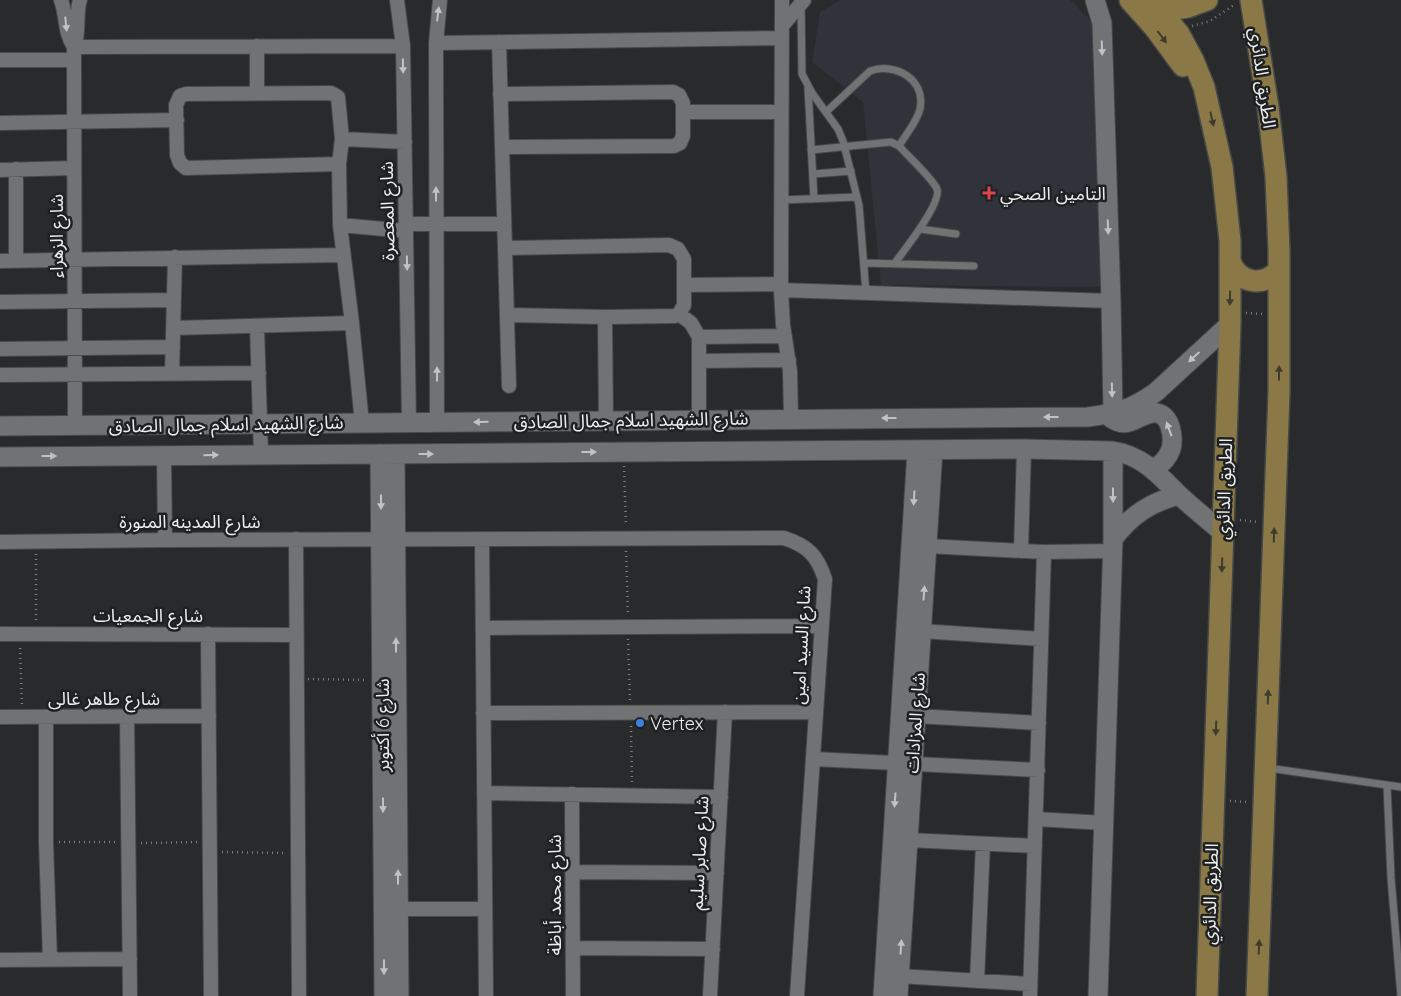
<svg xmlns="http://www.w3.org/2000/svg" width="1401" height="996" font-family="Quicksand,'Noto Sans Arabic',sans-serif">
  <rect width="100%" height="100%" fill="#292a2c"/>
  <path fill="#31333b" d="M 840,0 L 1070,0 L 1100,29 L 1108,287 L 881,285 L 863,102 L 812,62 L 820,12 Z"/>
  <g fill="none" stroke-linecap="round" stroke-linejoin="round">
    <g stroke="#464749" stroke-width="9">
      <path id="lane" d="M 801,5 L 802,74 L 812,93 L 838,129 L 843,141 L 859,205 L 866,293
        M 808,88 L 814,199
        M 826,112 L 870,71 C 895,62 926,79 920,109 C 917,122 906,134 899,146
        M 811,150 L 891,142 L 899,146 C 907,155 933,179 937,189 C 942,203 903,252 894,264
        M 813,174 L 851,171
        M 781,200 L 857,197
        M 920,229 L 956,234
        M 864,263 L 974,266
        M 1268,768 L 1401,787
        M 1387,785 L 1391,878 L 1401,996"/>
    </g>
    <g stroke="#464749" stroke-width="16">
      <path id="street" d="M 61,0 C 67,17 64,31 74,47
        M 397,0 L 403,46 L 409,423
        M 782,0 L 781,290 L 783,325 L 790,371 L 791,418
        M 782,26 L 804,0
        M 499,42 L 509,386
        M 436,43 L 781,38
        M 74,47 L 403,46
        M 0,60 L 74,60
        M 257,93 L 257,46
        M 500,94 L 673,92 L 679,95 L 683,103 L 683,136 L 680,143 L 674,146 L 502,147
        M 683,112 L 781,112
        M 0,123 L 177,120
        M 342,139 L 405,142
        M 16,169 L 16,260
        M 0,170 L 74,168
        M 406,224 L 504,224
        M 340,225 L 406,231
        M 505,248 L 669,245 L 678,249 L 684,259 L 684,305 L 679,314 L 675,316 L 605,317 L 507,315
        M 0,261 L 342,255
        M 684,285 L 781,284
        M 781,290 L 1111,301
        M 0,302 L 174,300
        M 679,314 L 691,323 L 699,337 L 699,420
        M 605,317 L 606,421
        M 352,323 L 362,423
        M 257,327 L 261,454
        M 174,328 L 352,323 L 340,225 L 339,164 L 342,139 L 338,97 L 331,93 L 186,94 L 180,96 L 176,105 L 177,155 L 180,163 L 186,168 L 339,164
        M 699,337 L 785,336
        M 0,349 L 173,347
        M 699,361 L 789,360
        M 172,374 L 175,257
        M 0,375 L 259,373
        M 437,422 L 436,43 L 440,0
        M 75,426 L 74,47 C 80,32 75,15 80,0
        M 164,456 L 165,540
        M 296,539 L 299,996
        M 482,539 L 486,996
        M 0,542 L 165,540 L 784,538 C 808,546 817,555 825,579 L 797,996
        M 927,546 L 1044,552 L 1113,551
        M 1021,551 L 1024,449
        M 483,628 L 822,626
        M 921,631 L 1041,639
        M 0,634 L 296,635
        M 208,634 L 211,996
        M 483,713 L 816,712
        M 127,716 L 130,996
        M 916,716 L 1039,723
        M 0,717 L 209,716
        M 46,717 L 46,842 L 50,960
        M 813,759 L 1038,770
        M 484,793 L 721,797
        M 572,794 L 573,996
        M 1036,819 L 1104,823
        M 908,840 L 1035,846
        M 572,872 L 717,873
        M 391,909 L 485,909
        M 573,948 L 713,949
        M 0,960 L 130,959
        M 899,976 L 1030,984
        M 977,981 L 983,844
        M 710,996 L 725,712
        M 1030,996 L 1044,552"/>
    </g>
    <g stroke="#464749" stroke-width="21">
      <path id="secondary" d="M 1095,0 L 1102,23 L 1111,301 L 1113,414
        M 1106,414 C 1129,435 1137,412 1156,413 C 1171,414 1174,438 1171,449 C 1168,458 1162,464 1154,469
        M 0,426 L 1088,417 C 1117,413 1131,410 1156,392 L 1230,324
        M 380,454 L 384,996
        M 395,454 L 399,996
        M 0,457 L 1024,449 L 1113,451 C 1143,456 1158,474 1179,495 C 1193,508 1208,520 1223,533
        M 1113,539 C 1131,515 1151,502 1179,495
        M 883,996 L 917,450
        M 898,996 L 933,450
        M 1098,996 L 1113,539 L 1113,451"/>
    </g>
    <g stroke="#464749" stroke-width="24">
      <path id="primary" d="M 1130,0 L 1155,28 L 1183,66
        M 1151,0 L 1179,34 L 1193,60 L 1204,87 L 1222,167 L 1230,241 L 1230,324 L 1207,996
        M 1251,0 L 1268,107 L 1276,177 L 1279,251 L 1279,392 L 1257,996
        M 1161,11 L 1188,7 L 1207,0
        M 1230,261 C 1238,283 1263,288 1279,270"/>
    </g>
    <path stroke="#7b7c7e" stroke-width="2.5" stroke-dasharray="1 4" stroke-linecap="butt" d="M 1192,26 L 1210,21 L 1234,5
      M 1246,313 L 1263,314
      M 624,466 L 626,526
      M 1240,520 L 1259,522
      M 626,551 L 628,616
      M 36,554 L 36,623
      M 628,639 L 630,701
      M 20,648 L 22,705
      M 308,679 L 368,680
      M 631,726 L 632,783
      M 1230,801 L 1247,802
      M 59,842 L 116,842
      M 141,843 L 198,842
      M 222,852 L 286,853"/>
    <use href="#lane" stroke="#717274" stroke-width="7"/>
    <use href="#street" stroke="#717274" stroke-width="14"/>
    <use href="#secondary" stroke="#717274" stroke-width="19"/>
    <use href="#primary" stroke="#8a7946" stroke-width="21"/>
  </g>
  <defs><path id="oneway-solid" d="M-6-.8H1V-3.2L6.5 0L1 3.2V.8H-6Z" transform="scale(1.25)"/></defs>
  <g fill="#c1c2c4">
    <use href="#oneway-solid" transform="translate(438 14) rotate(-83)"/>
    <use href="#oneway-solid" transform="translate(66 24) rotate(84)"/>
    <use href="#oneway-solid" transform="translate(1102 48) rotate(88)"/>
    <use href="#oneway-solid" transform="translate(403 66) rotate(89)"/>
    <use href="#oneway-solid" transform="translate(436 194) rotate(-90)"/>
    <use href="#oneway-solid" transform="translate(1108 227) rotate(88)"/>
    <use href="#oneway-solid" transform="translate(407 263) rotate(89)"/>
    <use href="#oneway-solid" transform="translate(1194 357) rotate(137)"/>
    <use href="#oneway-solid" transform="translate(437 374) rotate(-90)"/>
    <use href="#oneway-solid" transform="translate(1112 390) rotate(89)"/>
    <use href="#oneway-solid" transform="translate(1051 417) rotate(-180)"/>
    <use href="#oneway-solid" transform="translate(889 418) rotate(180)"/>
    <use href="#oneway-solid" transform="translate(481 422) rotate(179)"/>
    <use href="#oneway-solid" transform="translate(1169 429) rotate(-110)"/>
    <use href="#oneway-solid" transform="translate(589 452)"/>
    <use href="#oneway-solid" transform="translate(426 454)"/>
    <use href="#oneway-solid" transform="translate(211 455) rotate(-1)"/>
    <use href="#oneway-solid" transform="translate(49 456)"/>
    <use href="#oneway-solid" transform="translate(1113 495) rotate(90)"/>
    <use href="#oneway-solid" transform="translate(914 498) rotate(94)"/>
    <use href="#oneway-solid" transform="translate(381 502) rotate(90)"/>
    <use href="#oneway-solid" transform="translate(924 593) rotate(-86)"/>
    <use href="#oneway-solid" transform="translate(396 645) rotate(-90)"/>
    <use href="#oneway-solid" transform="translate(895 800) rotate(94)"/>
    <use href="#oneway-solid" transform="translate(383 805) rotate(90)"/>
    <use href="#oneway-solid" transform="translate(398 877) rotate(-90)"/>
    <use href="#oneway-solid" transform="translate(901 947) rotate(-86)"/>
    <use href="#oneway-solid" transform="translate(384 967) rotate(90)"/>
  </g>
  <g fill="#3f3b2d">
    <use href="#oneway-solid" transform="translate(1162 37) rotate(53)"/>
    <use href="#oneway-solid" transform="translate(1212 119) rotate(77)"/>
    <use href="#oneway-solid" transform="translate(1230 298) rotate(91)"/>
    <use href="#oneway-solid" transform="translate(1279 373) rotate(-90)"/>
    <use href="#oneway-solid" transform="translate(1274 535) rotate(-88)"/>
    <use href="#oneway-solid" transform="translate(1222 565) rotate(92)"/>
    <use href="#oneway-solid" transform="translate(1268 697) rotate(-88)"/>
    <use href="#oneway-solid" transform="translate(1216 728) rotate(92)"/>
    <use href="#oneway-solid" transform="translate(1259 947) rotate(-88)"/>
  </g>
  <path fill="#e0444e" stroke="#1f2022" stroke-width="2" d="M986.5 185.5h5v5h5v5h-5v5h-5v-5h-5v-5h5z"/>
  <circle fill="#3f7fe0" stroke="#1f2022" stroke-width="2" cx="640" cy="723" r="5"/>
  <g text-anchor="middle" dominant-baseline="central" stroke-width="5" stroke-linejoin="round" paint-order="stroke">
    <g font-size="18" fill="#ecedef" stroke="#1f2022">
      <text transform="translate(1263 78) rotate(82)">الطريق الدائري</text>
      <text transform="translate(387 211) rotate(-91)">شارع المعصرة</text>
      <text transform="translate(56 236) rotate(-90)">شارع الزهراء</text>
      <text transform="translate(631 420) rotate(-1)">شارع الشهيد اسلام جمال الصادق</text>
      <text transform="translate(226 424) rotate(-1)">شارع الشهيد اسلام جمال الصادق</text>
      <text transform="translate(1224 489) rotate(-88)">الطريق الدائري</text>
      <text x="190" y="521">شارع المدينه المنورة</text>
      <text x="148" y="615">شارع الجمعيات</text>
      <text transform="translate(801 645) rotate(-87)">شارع السيد امين</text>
      <text x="104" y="698">شارع طاهر غالى</text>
      <text transform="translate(915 723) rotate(-86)">شارع المزادات</text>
      <text transform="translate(382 725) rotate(-90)">شارع 6 أكتوبر</text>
      <text transform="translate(699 853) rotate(-87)">شارع صابر سليم</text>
      <text transform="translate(1210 894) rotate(-88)">الطريق الدائري</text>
      <text transform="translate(554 895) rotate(-90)">شارع محمد أباظة</text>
    </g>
    <g font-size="18" fill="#ecedef" stroke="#1f2022" text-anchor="start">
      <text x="1000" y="193">التامين الصحي</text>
      <text x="650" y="723">Vertex</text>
    </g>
  </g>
</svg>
